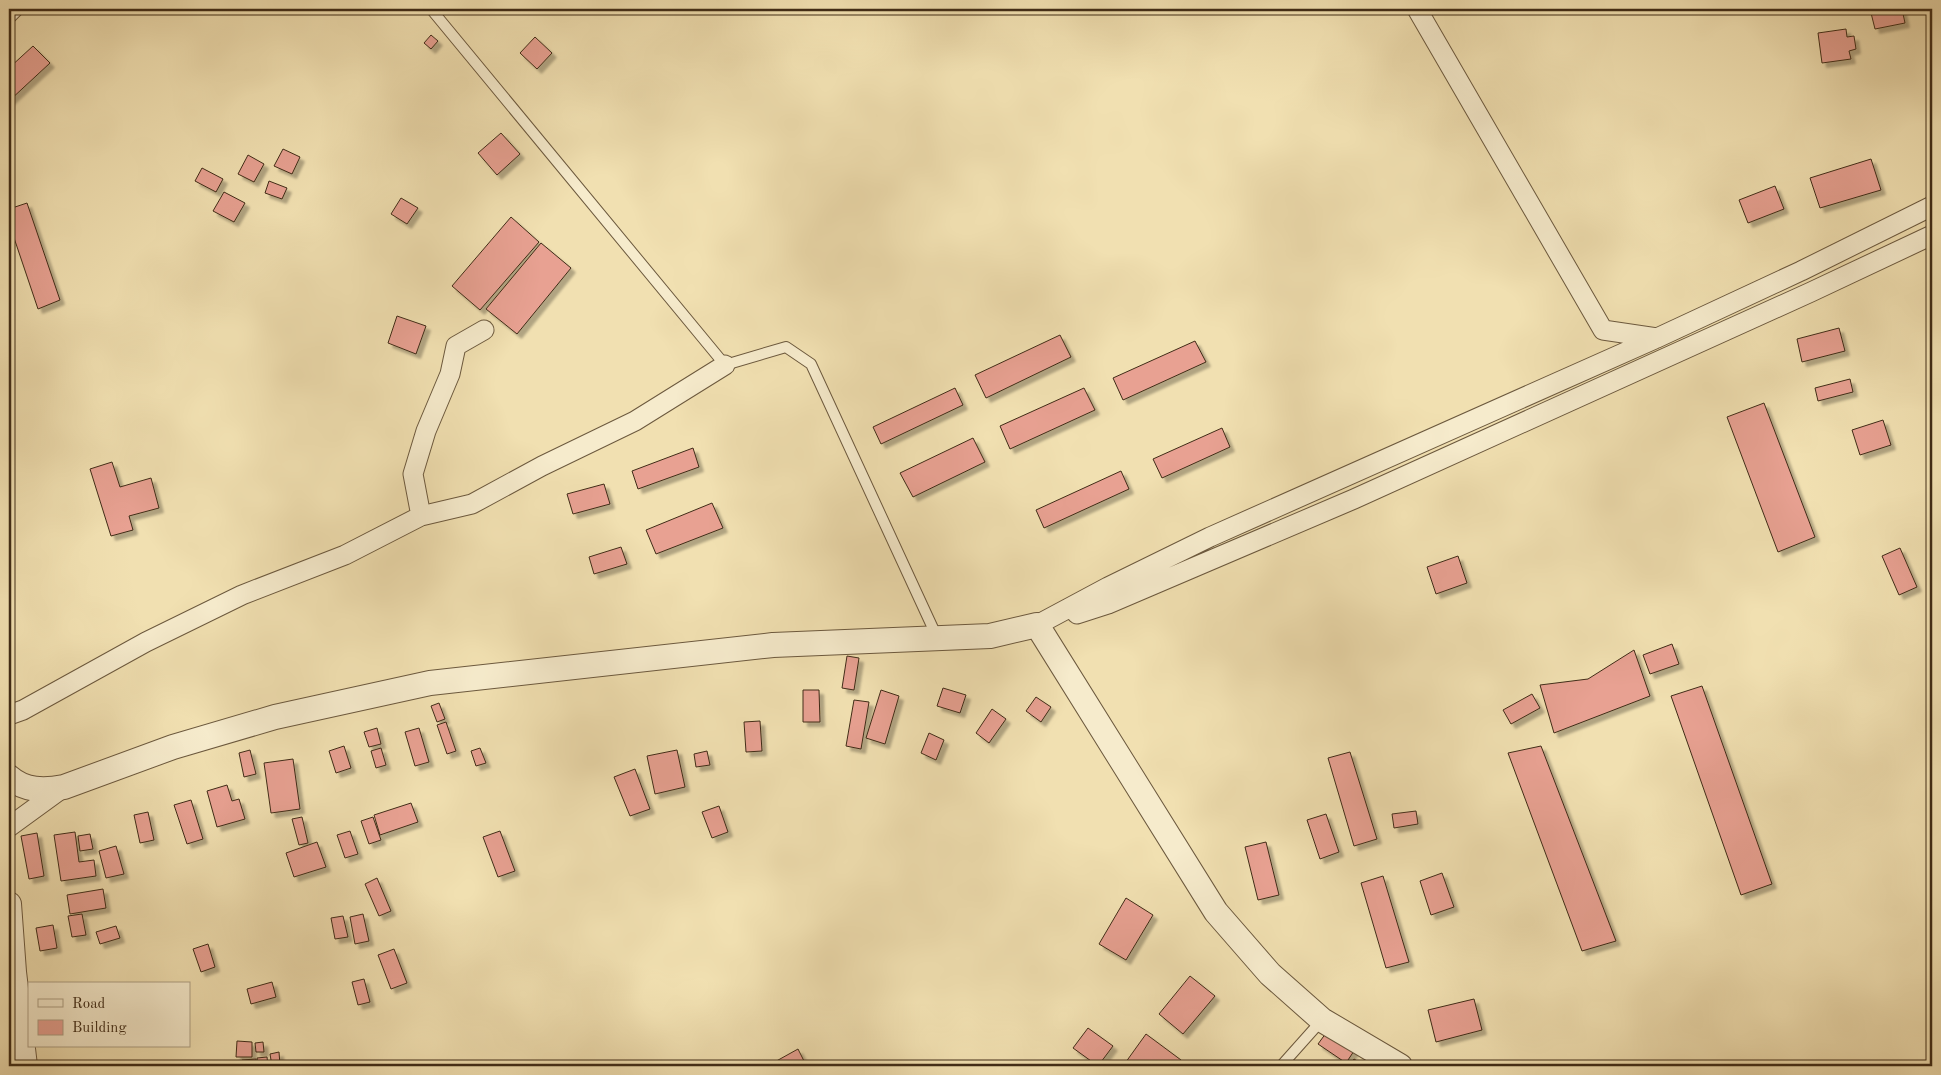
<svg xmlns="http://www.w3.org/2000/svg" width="1941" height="1075" font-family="'Old Standard TT',serif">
  <defs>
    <filter id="shadow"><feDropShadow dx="4.5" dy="4.5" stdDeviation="1" flood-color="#0004"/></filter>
  </defs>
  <rect width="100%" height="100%" fill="#f1e0b1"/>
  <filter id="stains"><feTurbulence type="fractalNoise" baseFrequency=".004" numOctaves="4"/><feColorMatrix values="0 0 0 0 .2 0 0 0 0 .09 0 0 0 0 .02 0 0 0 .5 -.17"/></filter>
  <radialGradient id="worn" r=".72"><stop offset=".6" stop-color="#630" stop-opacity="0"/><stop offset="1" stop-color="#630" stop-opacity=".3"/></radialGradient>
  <path fill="#e8a192" stroke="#402c17" filter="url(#shadow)" d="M 1870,9 L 1902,9 L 1905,23 L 1875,29 Z
    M 1846,29 L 1847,37 L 1854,36 L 1856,49 L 1849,51 L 1851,59 L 1822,63 L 1818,33 Z
    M 431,35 L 438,41 L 431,49 L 424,43 Z
    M 535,37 L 552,53 L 537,69 L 520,53 Z
    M 33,46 L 50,63 L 9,101 L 9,68 Z
    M 501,133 L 520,154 L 497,175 L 478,153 Z
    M 283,149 L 300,157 L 292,174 L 274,166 Z
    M 248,155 L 264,164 L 254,182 L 238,174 Z
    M 1871,159 L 1881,190 L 1820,208 L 1810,178 Z
    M 202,168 L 223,179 L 216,192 L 195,181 Z
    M 269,181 L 287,188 L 282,199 L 265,193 Z
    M 1775,186 L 1784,209 L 1748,223 L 1739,200 Z
    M 224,192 L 245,203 L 234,222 L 213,211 Z
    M 401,198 L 418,208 L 407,224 L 391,214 Z
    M 27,203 L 60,300 L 38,309 L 9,223 L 9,209 Z
    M 511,217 L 539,242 L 480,310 L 452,286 Z
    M 541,243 L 571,268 L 517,334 L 486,309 Z
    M 397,316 L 426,326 L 416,354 L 388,343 Z
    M 1839,328 L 1845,351 L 1802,362 L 1797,339 Z
    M 1060,335 L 1071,357 L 986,398 L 975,375 Z
    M 1195,341 L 1206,362 L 1123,400 L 1113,378 Z
    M 1850,379 L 1853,392 L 1818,401 L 1815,388 Z
    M 955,388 L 963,405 L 881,444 L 873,427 Z
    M 1084,388 L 1095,410 L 1010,449 L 1000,426 Z
    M 1764,403 L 1815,537 L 1778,552 L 1727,417 Z
    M 1883,420 L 1891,445 L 1860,455 L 1852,430 Z
    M 1222,428 L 1230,447 L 1162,478 L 1153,459 Z
    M 973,438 L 985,462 L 913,497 L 900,473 Z
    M 693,448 L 699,467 L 638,489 L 632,471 Z
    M 112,462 L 120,487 L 151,478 L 159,508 L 129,516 L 133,530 L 111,536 L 90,469 Z
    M 1121,471 L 1129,489 L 1044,528 L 1036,510 Z
    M 604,484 L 610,504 L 573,514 L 567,494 Z
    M 712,503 L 723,528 L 656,554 L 646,530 Z
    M 621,547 L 627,564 L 594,574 L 589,557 Z
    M 1900,548 L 1917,587 L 1899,595 L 1882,556 Z
    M 1458,556 L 1467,583 L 1436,594 L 1427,567 Z
    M 1672,644 L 1679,664 L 1650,674 L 1643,655 Z
    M 1634,650 L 1650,696 L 1554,733 L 1540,685 L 1588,679 Z
    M 847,656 L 859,658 L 854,690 L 842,688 Z
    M 1702,686 L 1772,884 L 1741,895 L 1671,696 Z
    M 943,688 L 966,695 L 960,713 L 937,706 Z
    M 803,690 L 819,690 L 820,722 L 803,722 Z
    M 881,690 L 899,696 L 885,744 L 866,738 Z
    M 1532,694 L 1540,708 L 1511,724 L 1503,710 Z
    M 1036,697 L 1051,707 L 1041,722 L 1026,711 Z
    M 854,700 L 869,702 L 861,749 L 846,746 Z
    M 439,703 L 445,719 L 437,722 L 431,706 Z
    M 992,709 L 1006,719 L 989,743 L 976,733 Z
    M 760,721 L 762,751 L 746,752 L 744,722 Z
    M 446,722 L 456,751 L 447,754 L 437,725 Z
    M 377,728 L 381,744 L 369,747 L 364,732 Z
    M 419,728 L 429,762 L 415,766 L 405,732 Z
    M 929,733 L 944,740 L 936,760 L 921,753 Z
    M 344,746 L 351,768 L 336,773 L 329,751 Z
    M 1541,746 L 1616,941 L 1582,951 L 1508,753 Z
    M 381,748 L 386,765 L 376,768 L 371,751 Z
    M 480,748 L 486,763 L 476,766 L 471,751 Z
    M 250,750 L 256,774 L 244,777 L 239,753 Z
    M 677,750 L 685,787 L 655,794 L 647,756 Z
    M 707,751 L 710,765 L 696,767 L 694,754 Z
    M 1350,752 L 1377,839 L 1354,846 L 1328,758 Z
    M 293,759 L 300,809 L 271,813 L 264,763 Z
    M 635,769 L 650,809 L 630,816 L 614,777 Z
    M 227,785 L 232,801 L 239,799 L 245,819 L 217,827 L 207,791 Z
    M 191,800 L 203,839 L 187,844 L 174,805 Z
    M 411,803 L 418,822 L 380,835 L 374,815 Z
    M 719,806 L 728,832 L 712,838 L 702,812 Z
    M 1416,811 L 1418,824 L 1394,828 L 1392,814 Z
    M 148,812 L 154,840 L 140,843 L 134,815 Z
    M 1326,814 L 1339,852 L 1320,859 L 1307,820 Z
    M 302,817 L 308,843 L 299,845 L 292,819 Z
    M 373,817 L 381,840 L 369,844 L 361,821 Z
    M 350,831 L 358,854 L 345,858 L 337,835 Z
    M 500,831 L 515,871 L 498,877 L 483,837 Z
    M 75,832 L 79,862 L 94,860 L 96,876 L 61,881 L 54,835 Z
    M 37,833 L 44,876 L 29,879 L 21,836 Z
    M 90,834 L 93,849 L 80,851 L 78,836 Z
    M 317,842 L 326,867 L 294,877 L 286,853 Z
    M 1266,842 L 1279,895 L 1258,900 L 1245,847 Z
    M 116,846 L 124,874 L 106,878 L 99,851 Z
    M 1442,873 L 1454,907 L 1431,915 L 1420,881 Z
    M 1383,876 L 1409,962 L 1386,968 L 1361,883 Z
    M 377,878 L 391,911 L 379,916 L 365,884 Z
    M 103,889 L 106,908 L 70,914 L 67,895 Z
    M 1126,898 L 1153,915 L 1126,960 L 1099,944 Z
    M 82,914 L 86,935 L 72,937 L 68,916 Z
    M 363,914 L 369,941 L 355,944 L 350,917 Z
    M 343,916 L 348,937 L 335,939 L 331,918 Z
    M 53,925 L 57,948 L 40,951 L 36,928 Z
    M 116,926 L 120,938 L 100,944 L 96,932 Z
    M 208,944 L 215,967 L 201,972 L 193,949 Z
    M 394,949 L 407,983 L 391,989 L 378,955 Z
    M 1190,976 L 1215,996 L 1183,1034 L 1159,1014 Z
    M 364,979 L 370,1002 L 358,1005 L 352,982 Z
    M 272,982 L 276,997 L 251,1004 L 247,989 Z
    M 1474,999 L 1482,1030 L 1436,1042 L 1428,1010 Z
    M 1088,1028 L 1113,1046 L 1098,1066 L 1073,1048 Z
    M 1329,1029 L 1356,1048 L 1346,1063 L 1318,1044 Z
    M 1146,1034 L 1181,1060 L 1176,1066 L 1123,1066 Z
    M 237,1041 L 252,1042 L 252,1057 L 236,1057 Z
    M 263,1042 L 264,1052 L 256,1052 L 255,1043 Z
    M 798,1049 L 806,1065 L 772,1066 L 771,1064 Z
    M 279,1052 L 280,1065 L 272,1066 L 270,1054 Z
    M 267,1057 L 268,1066 L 258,1066 L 257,1058 Z
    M 256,1059 L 256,1066 L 242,1066 L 242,1060 Z
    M 1354,1059 L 1365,1066 L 1349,1066 Z"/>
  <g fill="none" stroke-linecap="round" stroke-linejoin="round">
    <g stroke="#6c593e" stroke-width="12">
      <path id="service" d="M 431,9 L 725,365 L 786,347 L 811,364 L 937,637
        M 9,19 L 19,9
        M 1281,1066 L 1322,1020"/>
    </g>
    <g stroke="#6c593e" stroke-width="21">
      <path id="minor" d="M 1417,9 L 1603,330 L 1657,338
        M 421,516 L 413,474 L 426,431 L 450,374 L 456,346 L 484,330
        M 1077,614 L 1108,604 L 1354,499 L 1811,292 L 1932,235
        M 1037,625 L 1108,587 L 1210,537 L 1657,338 L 1801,271 L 1932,206
        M 9,715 L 23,710 L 146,642 L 242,595 L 345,555 L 421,516 L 472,504 L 542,466 L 635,421 L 725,365
        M 9,827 L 64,787"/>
    </g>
    <g stroke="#6c593e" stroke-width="26">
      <path id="tertiary" d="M 9,777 C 25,791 44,791 64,787 L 173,747 L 275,717 L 430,683 L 773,645 L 990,636 L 1037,625 L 1216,912 L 1270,974 L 1322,1020 L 1400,1066
        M 9,904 L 14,972 L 25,1066"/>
    </g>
    <use href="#service" stroke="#f6ebcc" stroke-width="10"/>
    <use href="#minor" stroke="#f6ebcc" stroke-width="19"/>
    <use href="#tertiary" stroke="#f6ebcc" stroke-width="24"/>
  </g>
  <rect width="1941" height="1075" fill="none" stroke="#f1e0b1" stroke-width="30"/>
  <rect x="10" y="10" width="1921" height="1055" fill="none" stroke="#402c17" stroke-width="2.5"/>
  <rect x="15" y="15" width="1911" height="1045" fill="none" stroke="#402c17"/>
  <rect x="28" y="982" width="162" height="65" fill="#f6ebcc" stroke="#ad9f84"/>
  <rect x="38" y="999" width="25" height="8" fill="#f6ebcc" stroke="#ad9f84"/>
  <text x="72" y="1008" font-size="15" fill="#402c17">Road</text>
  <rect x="38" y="1020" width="25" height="15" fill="#e8a192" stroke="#ad9f84"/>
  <text x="72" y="1032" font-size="15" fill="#402c17">Building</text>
  <rect width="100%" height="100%" filter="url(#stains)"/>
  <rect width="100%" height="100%" fill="url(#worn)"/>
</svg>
